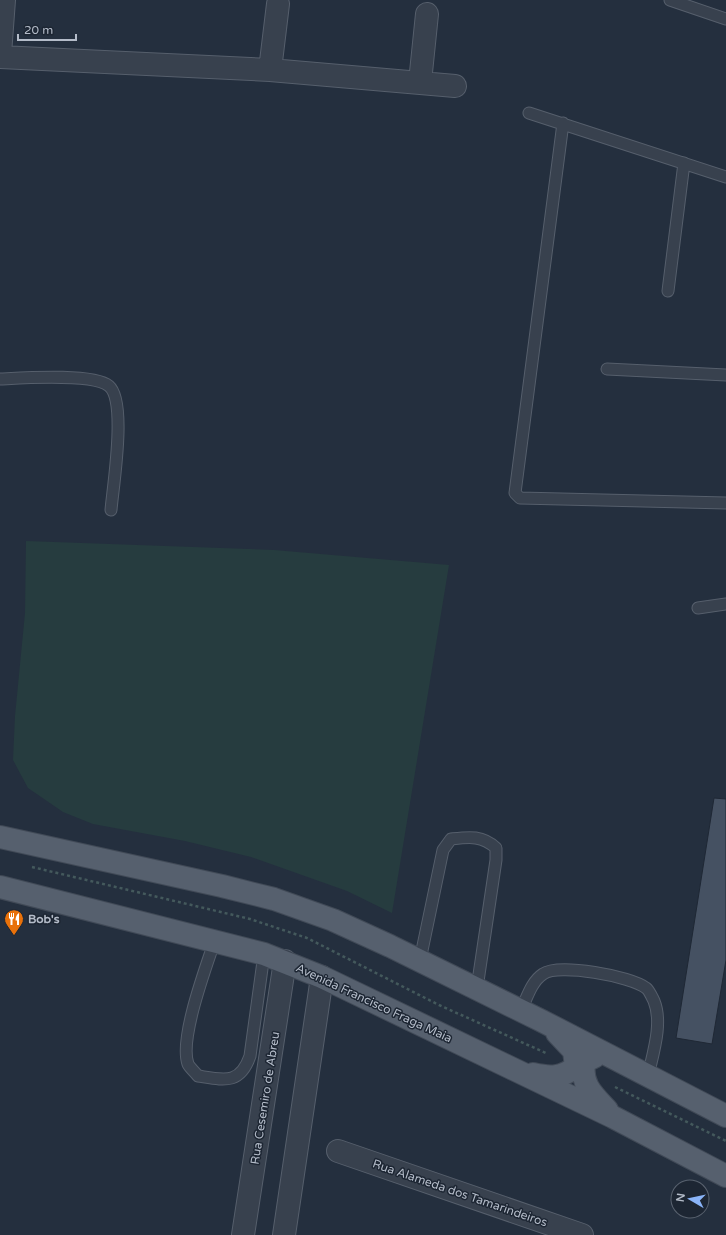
<svg xmlns="http://www.w3.org/2000/svg" width="726" height="1235" font-family="'Varela Round',sans-serif">
  <rect width="100%" height="100%" fill="#242f3e"/>
  <path fill="#263c3f" d="M 26,541 L 274,550 L 449,565 L 392,913 L 347,891 L 251,857 L 185,841 L 93,824 L 63,812 L 28,788 L 13,760 L 15,716 L 25,613 Z"/>
  <path fill="#455162" stroke="#1f2835" d="M 714,798 L 726,799 L 726,960 L 712,1044 L 676,1038 Z"/>
  <g fill="none" stroke-linecap="round" stroke-linejoin="round">
    <g stroke="#565f6c" stroke-width="13">
      <path id="service" d="M 670,0 L 726,19
        M 529,113 L 726,177
        M 563,123 L 515,493 L 520,498 L 726,503
        M 668,291 L 684,163
        M 607,369 L 726,375
        M 0,379 C 22,378 93,373 109,386 C 127,401 113,486 111,510
        M 698,608 L 726,604
        M 215,940 C 206,967 179,1039 188,1064 C 190,1068 195,1072 198,1076 C 224,1080 240,1085 250,1056 L 264,954
        M 420,960 L 443,850 L 451,839 C 469,837 482,835 496,848 L 496,860 L 477,988
        M 521,1010 C 527,998 531,982 543,974 C 558,963 631,976 646,988 C 649,990 652,997 654,1001 C 663,1023 653,1053 648,1076"/>
    </g>
    <g stroke="#565f6c" stroke-width="24">
      <path id="minor" d="M 0,54 L 4,0
        M 0,57 L 270,70 L 455,86
        M 270,70 L 278,4
        M 420,82 L 427,14
        M 338,1151 L 582,1235"/>
    </g>
    <g stroke="#565f6c" stroke-width="24">
      <path id="tertiary" d="M 243,1235 L 285,961
        M 284,1235 L 322,977"/>
    </g>
    <g stroke="#414a57" stroke-width="24">
      <path id="primary" d="M 0,837 L 222,886 L 274,899 L 333,920 L 390,946 L 542,1021 L 726,1116
        M 0,887 L 264,954 L 322,977 L 613,1117 L 726,1176
        M 594,1057 L 584,1062 C 581,1085 592,1094 607,1110
        M 533,1074 C 551,1078 561,1078 576,1067 L 574,1051 L 557,1033"/>
    </g>
    <path stroke="#44595c" stroke-width="2.5" stroke-dasharray="3 3" stroke-linecap="butt" d="M 32,867 L 250,919 L 307,938 L 439,1005 L 548,1054
      M 615,1087 L 726,1141"/>
    <use href="#service" stroke="#38414e" stroke-width="11"/>
    <use href="#minor" stroke="#38414e" stroke-width="22"/>
    <use href="#tertiary" stroke="#38414e" stroke-width="22"/>
    <use href="#primary" stroke="#56606e" stroke-width="22"/>
  </g>
  <defs>
    <g id="restaurant-pin" transform="scale(1)"><path d="M0 17L-7.5 6A9.5 9.5 0 1 1 7.5 6Z" fill="#e8710a" stroke="#1d2633"/><path d="M-5-6h1v4h1v-4h1v4h1v-4h1v5L-1.5 .5V6h-2V.5L-5-1ZM5-6V6H3V1.5H1.5Q1.5-4 5-6Z" fill="#fff"/></g>
  </defs>
  <g fill-rule="evenodd">
    <use href="#restaurant-pin" x="14" y="919"/>
  </g>
  <g text-anchor="middle" dominant-baseline="central" stroke-width="3" stroke-linejoin="round" paint-order="stroke">
    <g font-size="12" font-weight="bold" fill="#b4bcc9" stroke="#1d2633" text-anchor="start">
      <text x="28" y="919">Bob's</text>
    </g>
    <g font-size="12" fill="#b4bcc9" stroke="#1d2633">
      <text transform="translate(374 1003) rotate(25)">Avenida Francisco Fraga Maia</text>
      <text transform="translate(265 1098) rotate(-81)">Rua Cesemiro de Abreu</text>
      <text transform="translate(460 1193) rotate(19)">Rua Alameda dos Tamarindeiros</text>
    </g>
  </g>
  <g transform="translate(690 1199) rotate(279)"><circle r="19" fill="#1d2633" stroke="#59626f"/>
  <path d="M0-3L7 15L0 10L-7 15Z" fill="#8ab4f8"/>
  <text y="-6" font-size="11" font-weight="bold" text-anchor="middle" fill="#b4bcc9">N</text>
  </g>
  <path d="M18 34v6h58v-6" fill="none" stroke="#b4bcc9" stroke-width="2"/>
  <text x="24" y="34" font-size="12" fill="#b4bcc9" stroke="#1d2633" stroke-width="3" paint-order="stroke">20 m</text>
</svg>
